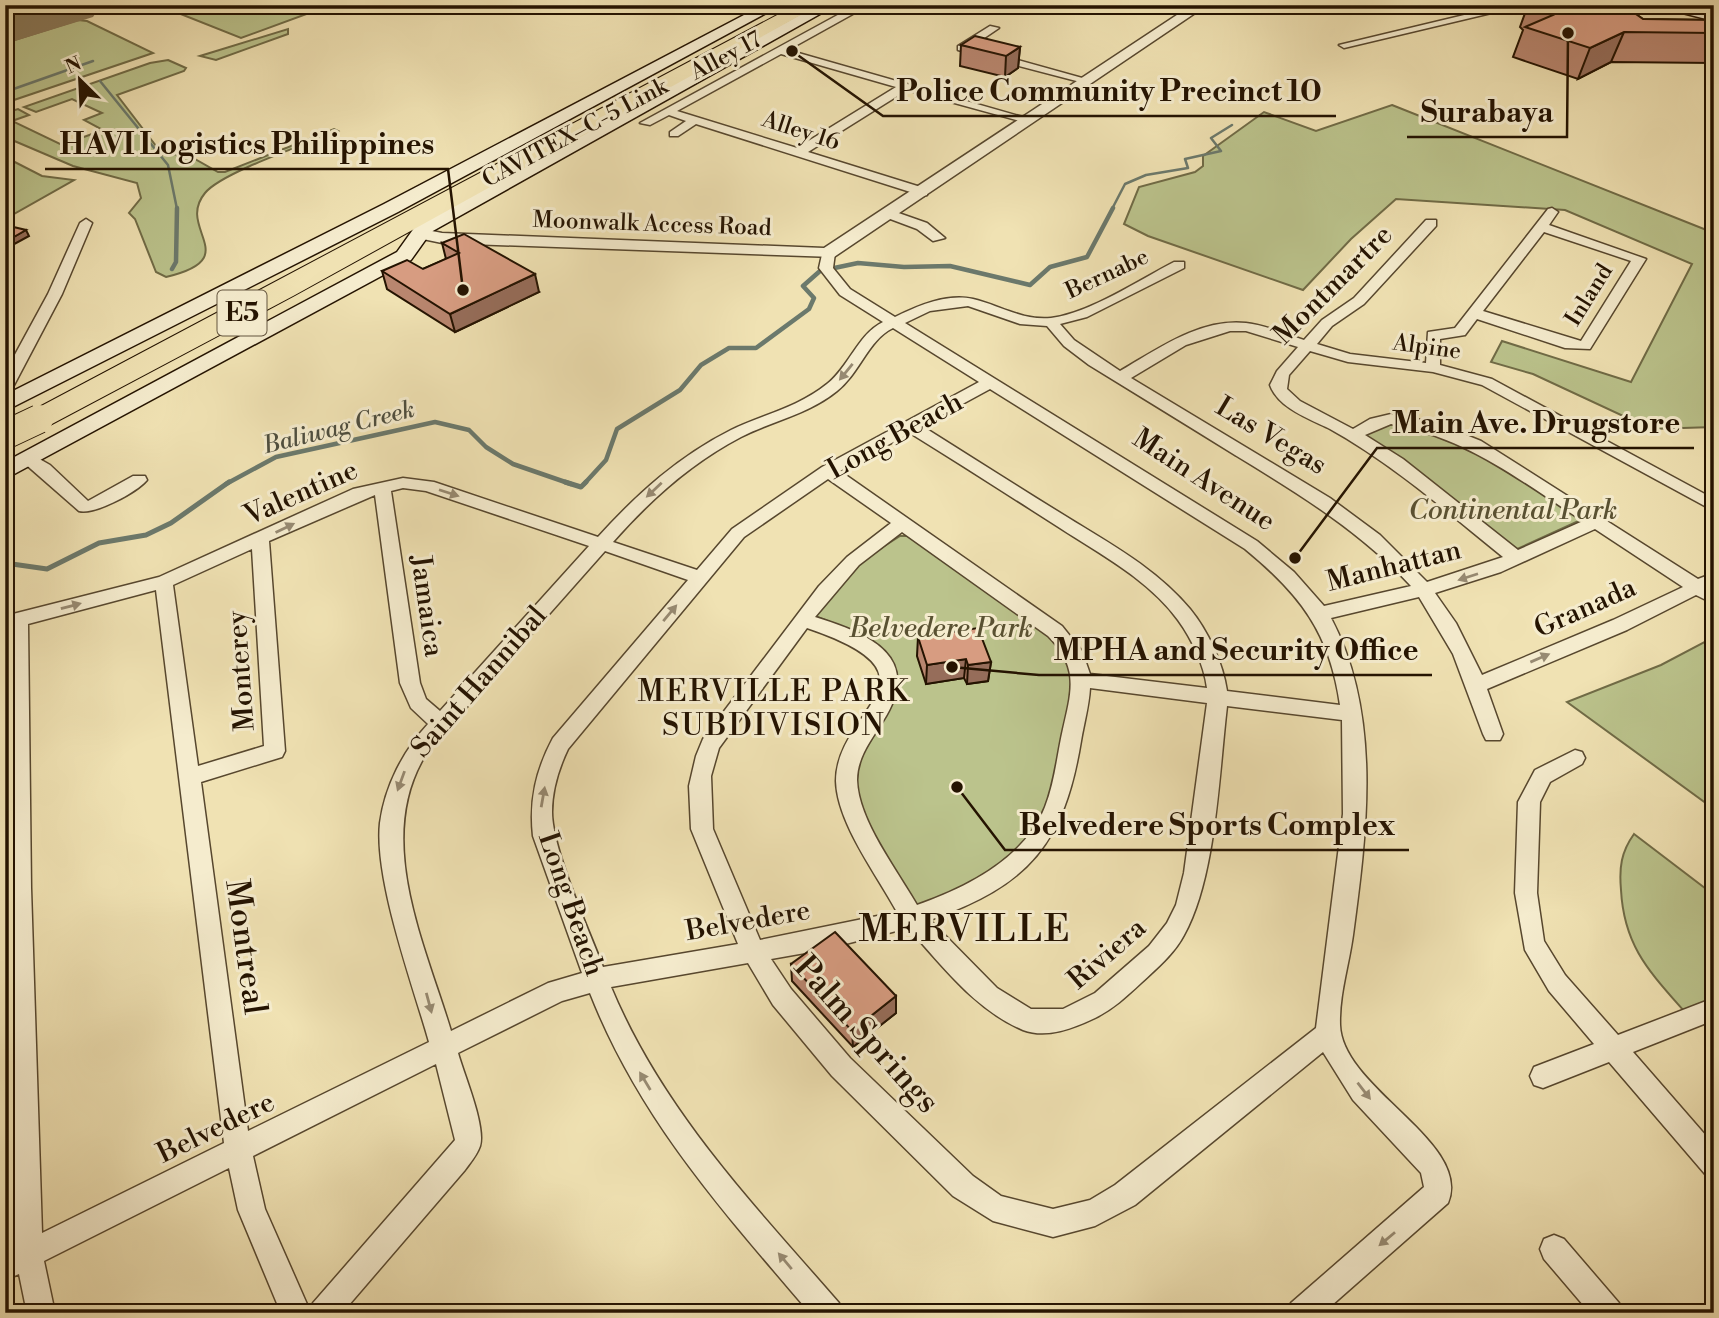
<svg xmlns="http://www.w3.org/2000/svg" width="1719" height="1318" font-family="'Libre Bodoni',serif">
  <rect width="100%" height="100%" fill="#f0e2b3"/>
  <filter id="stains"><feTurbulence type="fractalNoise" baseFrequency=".00286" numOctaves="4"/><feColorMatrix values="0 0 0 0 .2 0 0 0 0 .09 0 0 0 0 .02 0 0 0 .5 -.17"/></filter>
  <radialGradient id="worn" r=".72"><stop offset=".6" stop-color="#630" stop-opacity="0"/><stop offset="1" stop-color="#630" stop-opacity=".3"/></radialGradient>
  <path fill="#bbc38c" stroke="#706b46" stroke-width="2" d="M 158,5 L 331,5 L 241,38 Z
    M 78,20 L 87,21 L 153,53 L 5,103 L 5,43 Z
    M 288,29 L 288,34 L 216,60 L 200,56 Z
    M 168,60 L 186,68 L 184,71 L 117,95 L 163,155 L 186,154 L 218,172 L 225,172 L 334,129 L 338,131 C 310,143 222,172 205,193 C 175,229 246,258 166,277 L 156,272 L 135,219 L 129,213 L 141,198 L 137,183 L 73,166 L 5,137 L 5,113 L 18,109 L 29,115 L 12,121 L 62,145 L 103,130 L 84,120 L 102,113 L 72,99 L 36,112 L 24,107 L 150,63 Z
    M 1392,105 L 1714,233 L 1714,427 L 1651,429 L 1533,374 L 1491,362 L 1502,341 L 1631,382 L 1692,264 L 1565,210 L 1396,199 L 1351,239 L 1303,290 L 1148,236 L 1124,224 L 1139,187 L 1195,172 L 1203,166 L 1203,156 L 1264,112 L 1316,131 Z
    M 5,157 L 42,176 L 74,180 L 5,219 Z
    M 1398,424 C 1466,431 1528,483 1583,519 L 1515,550 L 1362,436 L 1381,426 Z
    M 900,536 L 913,536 L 1051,634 L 1074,665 L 1076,685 L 1048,812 L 999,875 L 918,909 C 897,874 844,808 858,767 C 867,740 885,715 899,690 C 889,646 854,631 815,616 L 836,577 Z
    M 1712,638 L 1714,639 L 1714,809 L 1567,702 L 1661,665 Z
    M 1634,834 L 1714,895 L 1714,1002 L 1684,1011 C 1649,971 1624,946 1621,890 C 1619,868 1621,852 1634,834 Z"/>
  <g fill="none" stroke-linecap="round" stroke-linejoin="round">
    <path stroke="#6b796c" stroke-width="2.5" d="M 100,81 L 168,165 L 177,209
      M 5,92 L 93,61
      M 1112,209 L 1125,184 L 1146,175 L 1188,168 L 1185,159 L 1221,151 L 1211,138 L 1232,125"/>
    <path stroke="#6b796c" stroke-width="4.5" d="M 172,269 L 176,262 L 177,208
      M 226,484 L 276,457 L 435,422 L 469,430 L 486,447 L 513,464 L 571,484
      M 584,484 L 606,460 L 617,429 L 680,390 L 701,365 L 729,348 L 756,348 L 809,309 L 814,298 L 803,286 L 820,271 L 858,263 L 904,267 L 950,266 L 1030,285 L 1050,267 L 1087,257 L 1113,208"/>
    <path stroke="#6b796c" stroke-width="5" d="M 565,482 L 581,487 L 586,482
      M 5,563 L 47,569 L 99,543 L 146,535 L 171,523 L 229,482"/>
    <path fill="#8a7a5a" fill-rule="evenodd" d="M 14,5 L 101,5 L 93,17 L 5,44 L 5,8 Z"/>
    <path stroke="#d1c398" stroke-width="21" stroke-dasharray="21 10" stroke-linecap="butt" d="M 533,144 L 543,138"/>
    <g stroke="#57472e" stroke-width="3">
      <path id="minor" d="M 856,5 L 869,5 L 788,50 L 1033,120 L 1027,123 L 907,90 L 808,152 L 927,189 L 927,195 L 923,196 L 696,124 L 678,136 L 670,136 L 670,132 L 686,121 L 669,115 L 650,125 L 640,123 ZM 781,54 L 896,87 L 797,148 L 677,111 Z
        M 1506,5 L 1525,5 L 1344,48 L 1339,45 Z
        M 990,26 L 999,28 L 971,47 L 1093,81 L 1088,84 L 958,50 L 958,46 Z
        M 1552,208 L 1558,212 L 1549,225 L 1646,259 L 1590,349 L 1565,348 L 1477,319 L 1465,335 L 1440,339 L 1440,365 L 1492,379 L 1714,499 L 1714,511 L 1482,385 L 1433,372 L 1348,362 L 1310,351 L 1289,375 L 1287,389 L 1300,401 L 1353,429 L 1370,419 L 1391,414 L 1436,423 L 1481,441 L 1698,579 L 1714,573 L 1714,604 L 1696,595 L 1627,630 L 1487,689 L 1503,734 L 1500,740 L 1486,740 L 1483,734 L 1453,654 L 1419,597 L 1331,618 C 1382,715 1367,831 1353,935 C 1349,965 1339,995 1340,1025 C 1342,1089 1473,1142 1448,1203 L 1323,1313 L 1287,1313 L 1291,1303 L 1424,1187 L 1421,1173 L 1353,1100 L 1323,1052 L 1135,1205 L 1095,1226 L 1053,1237 L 993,1221 L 953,1196 L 832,1076 L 773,1005 L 748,963 L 611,987 C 662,1110 753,1204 839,1303 L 843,1313 L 810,1313 C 723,1211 640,1120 590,993 L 562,1001 L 458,1053 C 464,1075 486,1126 480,1146 C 477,1155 470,1163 465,1170 L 342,1313 L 281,1313 L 238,1210 L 229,1168 L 44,1261 L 55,1313 L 27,1313 L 19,1274 L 5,1280 L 5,1251 L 15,1246 L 9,888 L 10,628 L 5,630 L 5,616 L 159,577 L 353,489 L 403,478 L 434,482 L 598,537 C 637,494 679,456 731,430 C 762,415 799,407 827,384 C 849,367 858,334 883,322 L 840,295 L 819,268 L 823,250 L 835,253 L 833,268 L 850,289 L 895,317 C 917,306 947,293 973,299 C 999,305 1023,321 1051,318 C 1090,313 1139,280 1174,262 L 1184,262 L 1184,268 L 1087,317 L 1060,324 L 1074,340 L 1120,371 C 1158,349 1200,318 1246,323 C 1265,325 1286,334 1304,340 L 1322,320 L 1354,298 L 1426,220 L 1436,220 L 1436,226 L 1364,304 L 1332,326 L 1317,344 L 1350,354 L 1426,363 L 1428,332 L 1455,328 L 1548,209 ZM 1544,232 L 1631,261 L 1581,341 L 1483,311 ZM 968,306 L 1020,324 L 1047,326 L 1064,346 L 1089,365 C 1138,395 1187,425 1235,455 C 1299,494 1360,531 1411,586 L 1324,606 L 1294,572 L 1257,541 L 905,323 L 930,311 ZM 893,328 L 979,382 L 822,467 L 732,529 L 697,570 L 613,542 C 650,500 691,463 741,437 C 772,421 809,414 837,391 C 860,373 868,340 893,328 ZM 1230,331 L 1246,331 L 1298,347 L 1277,371 L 1270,385 C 1278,408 1310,419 1330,429 C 1393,464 1447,512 1503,557 L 1427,582 L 1380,535 L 1330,498 L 1131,378 L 1186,345 ZM 990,389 L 1245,549 C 1300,594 1330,633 1340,705 L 1227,691 C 1223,663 1208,631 1190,609 C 1157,569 1109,543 1067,517 C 1018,487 970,456 922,426 ZM 1391,424 C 1468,438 1519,480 1583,521 L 1518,550 L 1403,459 L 1365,435 ZM 910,433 C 960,464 1010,496 1060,528 C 1100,554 1149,580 1178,620 C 1192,639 1204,665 1207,688 L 1090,674 L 1082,651 L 1062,626 L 840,471 ZM 828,479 L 891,523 L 847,557 L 819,586 L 703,739 L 696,756 L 689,786 L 691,829 L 738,944 L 603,967 C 589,930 552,849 552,812 C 552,790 559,768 568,749 L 744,537 ZM 403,488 L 426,491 L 589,546 L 440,711 L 426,699 L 420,683 L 391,491 ZM 375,495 L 400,683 L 411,708 L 428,724 C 403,751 385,786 380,823 C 374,880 413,985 429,1042 L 248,1131 L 201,782 L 282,757 L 285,751 L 269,541 ZM 1595,529 L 1683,587 L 1613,620 L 1482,675 L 1456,623 L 1435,593 L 1501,572 ZM 902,532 L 1048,636 C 1079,667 1072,690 1063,729 C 1057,755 1055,782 1045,807 C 1025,858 966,888 917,905 C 897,870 858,820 857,780 C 857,757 872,739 883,721 C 924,657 870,634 815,617 L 859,565 ZM 252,549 L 264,746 L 198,766 L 173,585 ZM 605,551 L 688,580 L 553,738 C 536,770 529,800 533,836 L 582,973 L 548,983 L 451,1031 C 425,944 372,836 428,751 ZM 156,590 L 224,1143 L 42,1233 L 31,888 L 28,624 ZM 807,628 C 952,677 836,708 836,781 C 837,823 877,875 897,912 L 760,940 L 713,829 L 711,776 L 719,748 ZM 1090,688 L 1207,703 L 1184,873 L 1176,905 L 1167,923 L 1149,946 L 1095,993 L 1063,1009 L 1031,1009 L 997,988 L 930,920 C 1029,885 1064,844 1081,741 C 1084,723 1089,706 1090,688 ZM 1227,706 L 1342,720 L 1343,814 L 1316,1028 L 1115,1185 L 1090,1200 L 1053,1209 L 1001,1196 L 973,1176 L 850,1058 L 791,989 L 771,959 L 822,950 L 908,928 C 942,965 975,1010 1023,1030 C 1047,1039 1074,1028 1095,1018 C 1113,1009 1126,997 1141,983 C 1157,968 1174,954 1184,935 C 1216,878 1219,773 1227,706 ZM 436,1064 L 455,1140 L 313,1303 L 310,1311 L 265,1209 L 253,1156 Z
        M 890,210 L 927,223 L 945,238 L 933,241 L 917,229 L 885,217 L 885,211 Z
        M 86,219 L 92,223 L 62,294 L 13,387 L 5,392 L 5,373 L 48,294 L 80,223 Z
        M 29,453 L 50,465 L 88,501 L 133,476 L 145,476 L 147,480 C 137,492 95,515 79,511 L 23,462 L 21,458 Z
        M 1575,750 L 1582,752 L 1585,758 L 1582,764 L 1550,782 L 1540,802 L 1537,893 L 1544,941 L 1565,975 L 1618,1035 L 1714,998 L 1714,1020 L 1633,1052 L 1714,1145 L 1714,1178 L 1705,1174 L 1609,1062 L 1543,1088 L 1534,1085 L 1530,1076 L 1534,1067 L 1594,1044 L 1549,991 L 1525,950 L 1515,893 L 1518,802 L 1535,770 Z
        M 1554,1235 L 1564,1239 L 1619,1303 L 1623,1313 L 1590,1313 L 1544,1259 L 1540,1249 L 1544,1239 Z"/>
    </g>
    <g stroke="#57472e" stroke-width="3">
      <path id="tertiary" d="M 1192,5 L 1207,5 L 834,257 L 442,243 L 418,238 L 416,234 L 418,225 L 430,225 L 432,231 L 442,233 L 824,248 Z"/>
    </g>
    <g stroke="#241301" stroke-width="3">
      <path id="secondary" d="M 763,5 L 781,5 L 398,212 L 5,411 L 5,395 L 384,204 Z
        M 818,5 L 836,5 L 431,232 L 411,260 L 5,479 L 5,462 L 397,252 L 417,224 Z
        M 1651,5 L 1679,5 L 1714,13 L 1714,21 Z"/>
    </g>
    <g stroke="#241301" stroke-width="2">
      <path id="motorway" d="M 796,5 L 819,5 L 295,295 L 50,425 L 39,428 L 28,425 L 24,419 L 28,413 Z
        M 1674,5 L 1714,6 L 1714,18 L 1676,9 Z"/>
    </g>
    <use href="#minor" fill="#f5ecce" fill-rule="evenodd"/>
    <use href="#tertiary" fill="#f5ecce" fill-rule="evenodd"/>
    <use href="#secondary" fill="#f5ecce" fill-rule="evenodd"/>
    <use href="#motorway" fill="#f0e2b3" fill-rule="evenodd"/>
    <g stroke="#241301" stroke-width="30" stroke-linecap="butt">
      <path id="motorway-bridge" d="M 5,435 L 39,419"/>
    </g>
    <use href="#motorway-bridge" stroke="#f0e2b3" stroke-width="28"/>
  </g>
  <path fill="#b9866f" stroke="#241301" stroke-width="2" d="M 1528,5 L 1623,5 L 1643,19 L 1714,20 L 1714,63 L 1611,62 L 1578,79 L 1513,57 L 1523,30 L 1520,27 Z
    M 961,45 L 1020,47 L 1018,68 L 1005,77 L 960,66 Z
    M 442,243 L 539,292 L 455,332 L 387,289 L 382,271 L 423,269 L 446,259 Z
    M 918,637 L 991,662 L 988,681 L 967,684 L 964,678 L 926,684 L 917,656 Z
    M 791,964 L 896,996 L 896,1013 L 853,1047 L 792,981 Z"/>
  <path fill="#966d5a" stroke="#241301" stroke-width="2" d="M 1624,32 L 1611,62 L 1578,79 L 1590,48 Z
    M 1020,47 L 1018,68 L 1005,77 L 1006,56 Z
    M 26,230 L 29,236 L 7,248 L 5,242 Z
    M 535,274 L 539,292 L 455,332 L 450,314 Z
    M 966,659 L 964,678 L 926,684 L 927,665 Z
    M 991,662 L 988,681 L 967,684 L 968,665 Z
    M 896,996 L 896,1013 L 853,1047 L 852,1031 Z"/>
  <path fill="#d79c81" stroke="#241301" stroke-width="2" d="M 1540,5 L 1623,5 L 1643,19 L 1714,20 L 1714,33 L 1624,32 L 1590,48 L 1525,27 L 1553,15 Z
    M 975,36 L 1020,47 L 1006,56 L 961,45 Z
    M 5,225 L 26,230 L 5,242 Z
    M 464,234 L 535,274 L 450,314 L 382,271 L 407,260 L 423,269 L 459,253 L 442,243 Z
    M 978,628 L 991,662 L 968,665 L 966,659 L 927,665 L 918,637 Z
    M 835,932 L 896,996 L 852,1031 L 791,964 Z"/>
  <defs><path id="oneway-solid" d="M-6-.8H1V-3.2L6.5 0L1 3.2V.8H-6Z" transform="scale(1.75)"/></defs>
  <g fill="#978a72">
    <use href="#oneway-solid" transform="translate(846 372) rotate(129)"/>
    <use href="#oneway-solid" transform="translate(654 490) rotate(137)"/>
    <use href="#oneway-solid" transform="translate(449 493) rotate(18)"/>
    <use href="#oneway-solid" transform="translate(285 528) rotate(-26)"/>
    <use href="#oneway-solid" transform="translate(1468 577) rotate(162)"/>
    <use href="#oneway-solid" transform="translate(71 606) rotate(-15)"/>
    <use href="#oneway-solid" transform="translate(670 613) rotate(-50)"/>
    <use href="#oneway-solid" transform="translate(1540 658) rotate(-23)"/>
    <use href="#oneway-solid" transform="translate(401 781) rotate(110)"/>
    <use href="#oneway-solid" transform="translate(543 797) rotate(-80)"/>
    <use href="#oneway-solid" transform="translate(429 1003) rotate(75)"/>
    <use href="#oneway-solid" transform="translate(645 1081) rotate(-121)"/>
    <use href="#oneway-solid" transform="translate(1364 1091) rotate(52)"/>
    <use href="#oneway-solid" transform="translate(1387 1239) rotate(140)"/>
    <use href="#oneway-solid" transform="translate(785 1261) rotate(-130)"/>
  </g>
  <g text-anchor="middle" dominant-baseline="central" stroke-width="6" stroke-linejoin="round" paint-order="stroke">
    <g font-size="23" fill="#241301" stroke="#f5ecce">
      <text transform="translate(726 56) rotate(-28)">Alley 17</text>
      <text transform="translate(801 131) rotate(18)">Alley 16</text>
      <text transform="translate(575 133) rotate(-28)">CAVITEX–C-5 Link</text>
      <text transform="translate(652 224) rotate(2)">Moonwalk Access Road</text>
      <text transform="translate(1107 274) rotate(-25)">Bernabe</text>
      <text transform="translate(1589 295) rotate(-58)">Inland</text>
      <text transform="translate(1427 347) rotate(8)">Alpine</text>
    </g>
    <g font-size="24" font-style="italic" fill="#4e4e3f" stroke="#f5ecce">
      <text transform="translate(339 428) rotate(-14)">Baliwag Creek</text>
    </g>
    <rect fill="#f5ecce" stroke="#63543e" stroke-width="2" x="217.5" y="290.5" width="49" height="45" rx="5"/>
    <g font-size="26" font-weight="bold" fill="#241301">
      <text x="242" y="313">E5</text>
    </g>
    <g font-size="28" fill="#241301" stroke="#f5ecce">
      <text transform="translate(1333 285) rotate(-45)">Montmartre</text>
      <text transform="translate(895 436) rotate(-29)">Long Beach</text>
      <text transform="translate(1271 436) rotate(31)">Las Vegas</text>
      <text transform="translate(1204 480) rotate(33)">Main Avenue</text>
      <text transform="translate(301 493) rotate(-24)">Valentine</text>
      <text transform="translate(1394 566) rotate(-14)">Manhattan</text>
      <text transform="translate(427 606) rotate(82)">Jamaica</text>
      <text transform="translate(1585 608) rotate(-24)">Granada</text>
      <text transform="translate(241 671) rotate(-94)">Monterey</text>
      <text transform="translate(479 682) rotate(-49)">Saint Hannibal</text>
      <text transform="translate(571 904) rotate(71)">Long Beach</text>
      <text transform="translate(748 921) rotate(-10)">Belvedere</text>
      <text transform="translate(1107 954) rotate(-41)">Riviera</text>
      <text transform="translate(216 1128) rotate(-26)">Belvedere</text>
    </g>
    <g font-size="28" font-style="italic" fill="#595132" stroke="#f5ecce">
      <text x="1513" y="510">Continental Park</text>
      <text x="941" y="628">Belvedere Park</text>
    </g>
    <g font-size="30" letter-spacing="2" fill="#241301" stroke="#f5ecce">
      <text x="774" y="692">MERVILLE PARK<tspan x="774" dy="34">SUBDIVISION</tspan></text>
    </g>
    <g font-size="33" fill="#241301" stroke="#f5ecce">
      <text transform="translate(245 947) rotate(82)">Montreal</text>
      <text transform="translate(866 1035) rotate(48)">Palm Springs</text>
    </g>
    <g font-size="37" letter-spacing="2" fill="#241301" stroke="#f5ecce">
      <text x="965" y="930">MERVILLE</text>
    </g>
  </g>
  <path fill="none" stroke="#241301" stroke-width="2.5" d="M792 51L883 116H1336M1568 33L1567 137H1407M463 290L448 169H45M1295 558L1377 448H1694M952 667L1039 675H1432M957 787L1005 850H1409"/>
  <g fill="#241301" stroke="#f5ecce" stroke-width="2.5">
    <circle cx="792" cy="51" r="7"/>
    <circle cx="1568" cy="33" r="7"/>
    <circle cx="463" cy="290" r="7"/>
    <circle cx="1295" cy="558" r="7"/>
    <circle cx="952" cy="667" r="7"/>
    <circle cx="957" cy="787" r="7"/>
  </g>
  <g font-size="30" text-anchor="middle" font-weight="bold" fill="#241301" stroke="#f5ecce" stroke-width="6" stroke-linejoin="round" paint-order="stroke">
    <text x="1109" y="101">Police Community Precinct 10</text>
    <text x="1487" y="122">Surabaya</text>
    <text x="247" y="154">HAVI Logistics Philippines</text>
    <text x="1536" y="433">Main Ave. Drugstore</text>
    <text x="1236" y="660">MPHA and Security Office</text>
    <text x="1207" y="835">Belvedere Sports Complex</text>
  </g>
  <rect width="1719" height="1318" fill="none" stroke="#f0e2b3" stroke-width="28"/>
  <rect x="7" y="7" width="1705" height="1304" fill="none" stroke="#241301" stroke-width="3.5"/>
  <rect x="14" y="14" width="1691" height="1290" fill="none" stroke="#241301" stroke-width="2"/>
  <g transform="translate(80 80) rotate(336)" stroke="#f5ecce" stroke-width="5" paint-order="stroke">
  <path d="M0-5L12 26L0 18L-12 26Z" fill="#241301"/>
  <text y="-10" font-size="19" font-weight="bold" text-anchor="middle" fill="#241301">N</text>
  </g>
  <rect width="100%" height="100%" filter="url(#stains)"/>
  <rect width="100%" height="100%" fill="url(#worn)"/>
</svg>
